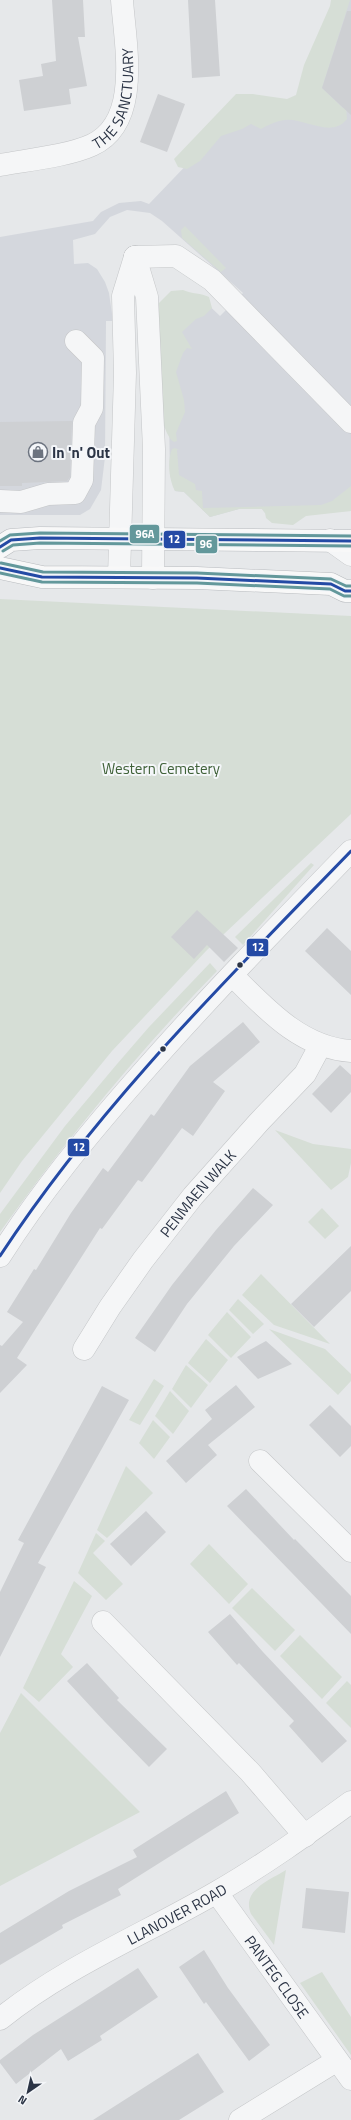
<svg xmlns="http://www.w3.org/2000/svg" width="351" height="2120" font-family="'Titillium Web',sans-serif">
  <rect width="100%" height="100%" fill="#e6e8ea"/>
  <path fill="#d4d7dd" d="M 335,0 L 351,0 L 351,511 L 265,513 L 262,509 L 239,509 L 210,517 L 184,492 L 175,491 L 170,475 L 169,416 L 164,318 L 197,294 L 220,316 L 243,293 L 162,221 L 150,213 L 127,210 L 110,217 L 95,234 L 73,240 L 74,264 L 88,263 L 97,269 L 105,282 L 109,293 L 113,321 L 106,321 L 105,457 L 101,490 L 90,509 L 80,515 L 0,515 L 0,237 L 93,221 L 101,212 L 119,203 L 141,201 L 149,204 L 245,104 L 303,107 Z"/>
  <path fill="#d6ded6" d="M 331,0 L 350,0 L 322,88 L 343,108 L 346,106 L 347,119 C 331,139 305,118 285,120 C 276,121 268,125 261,129 L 251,124 L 242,129 L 221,136 L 200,161 L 187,169 L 178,167 L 174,159 L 236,94 L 253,94 L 287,99 L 296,95 L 304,65 L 330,6 Z
    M 185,226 L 226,268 L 221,272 L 182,238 L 181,230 Z
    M 183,290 C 192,294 201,293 209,297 L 212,308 L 204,316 L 196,319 L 182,332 L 192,349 L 187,348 L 183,353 L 176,372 L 184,400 L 185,412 L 176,433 L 177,441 L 174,442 C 168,439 165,427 162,421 L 156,306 L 171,291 Z
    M 175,448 L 179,450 L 177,450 L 179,475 L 195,484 L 196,490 L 202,491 L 203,508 L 321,505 L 332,501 L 351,486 L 351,511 L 306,516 L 293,525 L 272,523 L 266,518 L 265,513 L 262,509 L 239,509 L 210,517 L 184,492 L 175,491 C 169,480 167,461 172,449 Z
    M 0,599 L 351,616 L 351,814 L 207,950 L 112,1051 L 22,1161 L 0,1193 Z
    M 311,863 L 314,865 L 243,945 L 235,937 Z
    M 210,963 L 217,971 C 138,1052 66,1140 0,1232 L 0,1214 L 65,1126 L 117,1064 L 149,1027 Z
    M 275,1130 L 313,1144 L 351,1149 L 351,1163 L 348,1177 L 331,1190 Z
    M 322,1208 L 339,1226 L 325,1239 L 308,1222 Z
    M 261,1274 L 330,1344 L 274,1325 L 242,1295 Z
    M 238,1299 L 264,1324 L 253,1334 L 229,1310 Z
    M 227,1312 L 251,1337 L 231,1358 L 208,1335 Z
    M 269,1329 L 325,1349 L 351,1374 L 351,1381 L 338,1395 Z
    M 206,1339 L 228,1360 L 210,1383 L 188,1363 Z
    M 186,1365 L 208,1385 L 191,1408 L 172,1389 Z
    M 154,1379 L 164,1386 L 140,1425 L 129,1420 Z
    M 170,1391 L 189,1411 L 173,1434 L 155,1416 Z
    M 153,1420 L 170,1437 L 154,1459 L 139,1443 Z
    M 126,1466 L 153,1493 L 107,1538 L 97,1530 Z
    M 96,1533 L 105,1541 L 93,1553 L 123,1584 L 106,1600 L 78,1573 Z
    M 209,1544 L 248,1584 L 229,1604 L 190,1564 Z
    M 74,1581 L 92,1596 L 61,1654 L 73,1667 L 39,1702 L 23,1688 Z
    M 252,1588 L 295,1630 L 275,1651 L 232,1608 Z
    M 300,1635 L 342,1677 L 322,1699 L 280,1656 Z
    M 347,1681 L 351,1685 L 351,1728 L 326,1703 Z
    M 21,1693 L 140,1812 L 0,1886 L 0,1733 Z
    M 286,1870 L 274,1945 L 251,1914 C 241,1890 270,1880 286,1870 Z
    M 322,1972 L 351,2017 L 351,2055 L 300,1983 Z"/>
  <path fill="#ced0d3" d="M 52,0 L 83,0 L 85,37 L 78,37 L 87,86 L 69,89 L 71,104 L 24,111 L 19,80 L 43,76 L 41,64 L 56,61 Z
    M 188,0 L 215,0 L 220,76 L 192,78 Z
    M 347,11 L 351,11 L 351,115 L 322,88 Z
    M 158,94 L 185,104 L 167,152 L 140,142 Z
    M 72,421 L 70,477 L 67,481 L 22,483 L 22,486 L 0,486 L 0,422 Z
    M 197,910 L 238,948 L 224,962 L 207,945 L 194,959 L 171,937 Z
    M 327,928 L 351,951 L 351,995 L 305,951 Z
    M 243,1022 L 260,1042 L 213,1082 L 225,1091 L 193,1136 L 182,1128 L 142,1182 L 138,1180 L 102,1229 L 100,1228 L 17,1358 L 27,1365 L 0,1393 L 0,1345 L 2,1346 L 23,1322 L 7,1312 L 34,1269 L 36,1270 L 71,1213 L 103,1168 L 108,1172 L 151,1114 L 154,1116 L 190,1066 Z
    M 340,1065 L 351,1075 L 351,1092 L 331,1113 L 312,1094 Z
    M 253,1188 L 273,1205 L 234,1246 L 187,1304 L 155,1352 L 135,1338 L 172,1285 L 216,1230 Z
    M 351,1246 L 351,1291 L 314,1327 L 291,1304 Z
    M 266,1341 L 292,1364 L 258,1379 L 237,1357 Z
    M 236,1385 L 255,1407 L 208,1445 L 217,1455 L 186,1483 L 166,1461 L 212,1419 L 205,1410 Z
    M 102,1386 L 129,1400 L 38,1563 L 46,1567 L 0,1657 L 0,1592 L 24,1543 L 18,1540 Z
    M 330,1405 L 351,1426 L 351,1446 L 340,1457 L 309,1425 Z
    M 246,1489 L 294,1540 L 295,1539 L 351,1596 L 351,1634 L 227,1506 Z
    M 146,1511 L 166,1532 L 131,1566 L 110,1544 Z
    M 230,1614 L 263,1652 L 347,1741 L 322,1763 L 289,1726 L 294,1721 L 239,1663 L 237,1665 L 208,1632 Z
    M 87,1663 L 119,1698 L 117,1700 L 167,1749 L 149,1767 L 105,1722 L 67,1681 Z
    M 226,1791 L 239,1813 L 118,1889 L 121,1895 L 62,1925 L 63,1928 L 0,1965 L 0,1933 L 69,1891 L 137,1857 L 133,1850 Z
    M 306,1888 L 349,1892 L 345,1933 L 302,1928 Z
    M 204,1950 L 228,1988 L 270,2045 L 249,2061 L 206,2002 L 204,2004 L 179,1967 Z
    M 138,1968 L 158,1997 L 100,2036 L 102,2040 L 68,2061 L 61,2049 L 16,2084 L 0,2063 L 0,2060 L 33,2035 Z
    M 198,2053 L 224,2092 L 179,2120 L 93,2120 Z"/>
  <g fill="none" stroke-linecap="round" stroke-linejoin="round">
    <g stroke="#c4c6c8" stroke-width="23">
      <g id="minor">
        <path id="s1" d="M 0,165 C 27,160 68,156 92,145 C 142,122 125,44 122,0"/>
        <path d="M 135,257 L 147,297 L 154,449 L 153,578"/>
        <path d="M 135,257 L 176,256 L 212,280 L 351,422"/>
        <path d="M 0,501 L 21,502 L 48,494 L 75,493 L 82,480 L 84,423 L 92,408 L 93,358 L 76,341"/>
        <path d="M 330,540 L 351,555"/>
        <path d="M 119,577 L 125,373 L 123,296 L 135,257"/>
        <path d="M 232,975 C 265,1008 301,1048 351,1051"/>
        <path d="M 0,1256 C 40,1193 87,1136 136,1080 C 205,1001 278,926 351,851"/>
        <path id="s2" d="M 84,1349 L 110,1307 L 143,1260 L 193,1196 L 259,1122 L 305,1074 L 320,1046"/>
        <path d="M 260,1461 L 351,1551"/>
        <path d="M 103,1622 L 250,1772 L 305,1836"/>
        <path id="s3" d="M 217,1893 L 351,2079"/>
        <path id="s4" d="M 0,2019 C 66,1966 145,1934 217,1892 C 264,1865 307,1834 351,1802"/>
        <path d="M 240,2120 L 336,2061"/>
      </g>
    </g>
    <g stroke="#b8bbbf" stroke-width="23">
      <path id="highway" d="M 0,547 L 11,540 L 40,538 L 351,541
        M 0,568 L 42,577 L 197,578 L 331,584 L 345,591 L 351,591"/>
    </g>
    <use href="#minor" stroke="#f5f6f7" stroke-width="22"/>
    <use href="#highway" stroke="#f8f8f8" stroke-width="22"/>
    <g stroke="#f4f6f9" stroke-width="6">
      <path id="bus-1" d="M 0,547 L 11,540 L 40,538 L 351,541
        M 0,568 L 42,577 L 197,578 L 331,584 L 345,591 L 351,591
        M 0,1256 C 98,1106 227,979 351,851"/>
    </g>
    <g stroke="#f4f6f9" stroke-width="6">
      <path id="bus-2" d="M 3,551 L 13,545 L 40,543 L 351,546
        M 0,573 L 42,582 L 197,583 L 330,589 L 344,596 L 351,596"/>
    </g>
    <g stroke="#f4f6f9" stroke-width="6">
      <path id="bus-3" d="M 0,541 L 10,535 L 40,533 L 351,536
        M 1,563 L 43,572 L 197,573 L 331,579 L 346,586 L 351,586"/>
    </g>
    <use href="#bus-1" stroke="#244aa5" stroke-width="3"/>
    <use href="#bus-2" stroke="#63989b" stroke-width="3"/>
    <use href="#bus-3" stroke="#63989b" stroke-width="3"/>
  </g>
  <defs>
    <g id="shop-ring" transform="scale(1)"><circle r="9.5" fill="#f4f6f9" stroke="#6c737f" stroke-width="1.5"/><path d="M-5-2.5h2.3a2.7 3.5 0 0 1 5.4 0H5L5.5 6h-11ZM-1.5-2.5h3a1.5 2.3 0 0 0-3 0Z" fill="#6c737f"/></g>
  </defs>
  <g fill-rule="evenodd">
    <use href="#shop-ring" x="38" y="452"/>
  </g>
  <g fill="#2b3445" stroke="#f4f6f9" stroke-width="1.5">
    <circle cx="240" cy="965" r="3.5"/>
    <circle cx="163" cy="1049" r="3.5"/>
  </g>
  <g text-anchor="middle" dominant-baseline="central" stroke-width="4" stroke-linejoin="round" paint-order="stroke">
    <g font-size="15" fill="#2b3445" stroke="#f4f6f9">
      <text stroke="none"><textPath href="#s1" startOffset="150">THE SANCTUARY</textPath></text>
      <text stroke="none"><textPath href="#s2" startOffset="193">PENMAEN WALK</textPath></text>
      <text stroke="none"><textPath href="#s4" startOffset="206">LLANOVER ROAD</textPath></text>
      <text stroke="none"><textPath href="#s3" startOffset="103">PANTEG CLOSE</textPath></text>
    </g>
    <g font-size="15" font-weight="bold" fill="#2b3445" stroke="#f4f6f9" text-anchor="start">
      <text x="52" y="452">In 'n' Out</text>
    </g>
    <g font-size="15" fill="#3f6138" stroke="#f4f6f9">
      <text x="161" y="768">Western Cemetery</text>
    </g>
  </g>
  <g stroke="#f4f6f9" stroke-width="1.5">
    <rect x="129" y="524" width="31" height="20" rx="4" fill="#63989b"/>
    <rect x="163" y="530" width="23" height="19" rx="4" fill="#244aa5"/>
    <rect x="195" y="535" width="23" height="19" rx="4" fill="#63989b"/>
    <rect x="246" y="938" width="23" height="19" rx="4" fill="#244aa5"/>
    <rect x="67" y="1138" width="23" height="19" rx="4" fill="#244aa5"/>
  </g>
  <g font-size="11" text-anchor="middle" font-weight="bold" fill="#fff">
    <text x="145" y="538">96A</text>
    <text x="174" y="543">12</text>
    <text x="206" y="548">96</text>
    <text x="258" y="951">12</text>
    <text x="79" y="1151">12</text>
  </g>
  <g transform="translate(28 2092) rotate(214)" stroke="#f4f6f9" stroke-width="3" paint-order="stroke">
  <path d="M0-3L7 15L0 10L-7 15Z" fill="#2b3445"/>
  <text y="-6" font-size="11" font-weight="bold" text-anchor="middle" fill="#2b3445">N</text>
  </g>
</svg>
